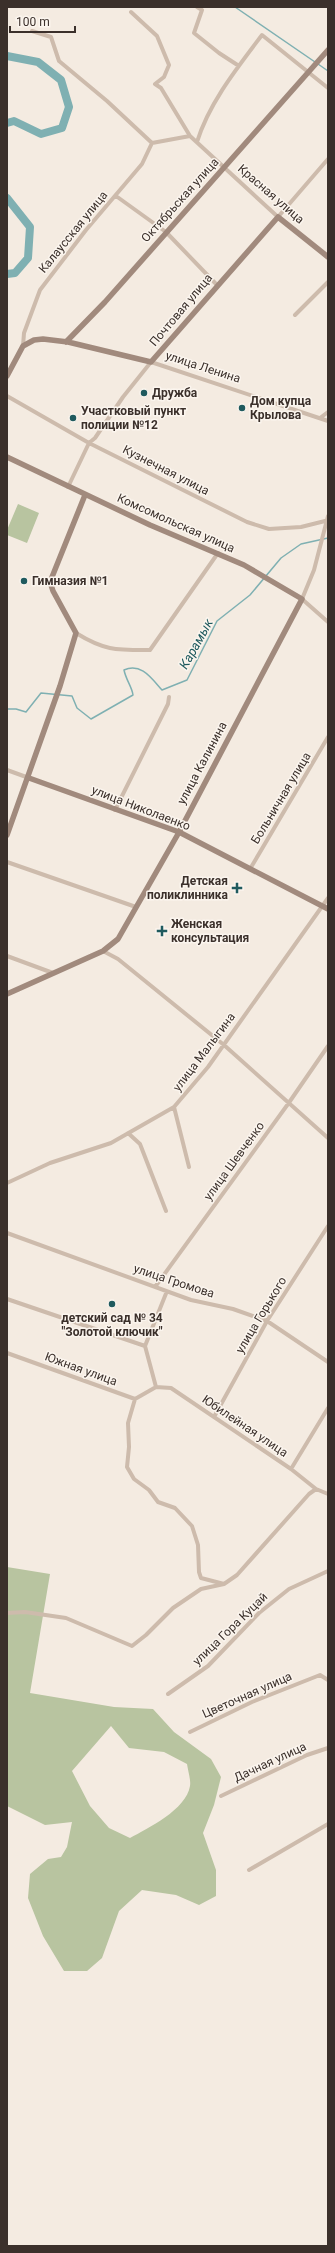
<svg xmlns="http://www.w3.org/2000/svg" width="335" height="2253" font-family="Roboto,sans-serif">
  <rect width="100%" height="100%" fill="#f4ebe1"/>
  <path fill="#b8c4a0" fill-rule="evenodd" d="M 18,504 L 39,513 L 27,543 L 7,535 L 7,530 Z
    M 7,1567 L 50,1574 L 30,1693 L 114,1707 L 153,1709 L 174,1732 L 211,1759 L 221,1777 L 214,1805 L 203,1833 L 216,1870 L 216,1896 L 199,1905 L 176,1895 L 142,1890 L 119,1911 L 102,1958 L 87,1971 L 64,1971 L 43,1936 L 28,1898 L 30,1874 L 48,1859 L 61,1857 L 67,1847 L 72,1822 L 45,1825 L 7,1806 ZM 111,1726 L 129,1748 L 164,1752 L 187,1764 C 188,1771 191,1780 190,1786 C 186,1810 148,1828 130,1838 L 109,1828 L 90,1806 L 72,1771 Z"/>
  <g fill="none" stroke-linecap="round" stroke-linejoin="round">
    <path stroke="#7fb0b2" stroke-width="1.5" d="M 235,7 L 315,62
      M 318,64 L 328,71
      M 7,709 L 16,709 L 26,712 L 41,693 L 72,696 L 77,708 L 91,719 L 133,695 C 132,687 126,680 124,670 C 141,662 152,679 162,690 L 187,680 L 217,621 L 250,595 L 281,558 L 301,544 L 328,538"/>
    <path stroke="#7fb0b2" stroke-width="8" d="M 7,56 L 38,62 L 61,80 L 69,107 L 62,128 L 41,134 L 14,121 L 7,123
      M 7,198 L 30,227 L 28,258 L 15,273 L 7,274"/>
    <path stroke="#cdbbac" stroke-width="4" d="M 197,7 L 202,10 L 194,33 L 219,53 L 239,66
      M 131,12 L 157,36 L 169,65 L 164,77 L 155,84 L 161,88 L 190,136 L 278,217 L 328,159
      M 32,31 L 51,37 L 59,61 L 107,101 L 152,143
      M 197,142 C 209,103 237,68 262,35 L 328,88
      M 116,196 L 166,232 L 217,285
      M 295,315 L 328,282
      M 23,346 L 24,333 L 40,290 L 86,230 L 142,164 L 152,143 L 190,136
      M 7,396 L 89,443 L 247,522 L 269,529 L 301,527 L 325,521
      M 320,418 L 328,412
      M 68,487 L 89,443 L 95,438 L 123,397 L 151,362 L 328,421
      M 328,516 L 314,570 L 302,599 L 328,622
      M 76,633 C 105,651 117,650 150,650 L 218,553
      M 7,770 L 29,778
      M 115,810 L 168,704 L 169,697
      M 7,862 L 136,907
      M 250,869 L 328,737
      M 103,951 L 118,959 L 224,1045 L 328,1138
      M 7,956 L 53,973
      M 174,1107 L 189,1167
      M 128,1133 L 140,1144 L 166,1211
      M 7,1183 L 50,1163 L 111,1143 L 174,1107 L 208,1067 L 328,898
      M 7,1233 L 191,1300 L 233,1309 L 267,1321 L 328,1362
      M 155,1287 L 288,1104 L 328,1046
      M 7,1299 L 145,1346
      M 7,1353 L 135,1399 L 156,1387 L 171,1388 L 291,1469 L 316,1489 L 328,1494
      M 156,1387 L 145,1346 L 167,1291
      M 135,1399 L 128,1423 L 129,1447 L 127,1467 L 134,1479 L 149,1490 L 158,1502 L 175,1508 L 192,1526 L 198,1545 L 199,1572 L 201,1578 L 224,1584
      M 214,1417 L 267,1321 L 328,1226
      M 291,1469 L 328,1408
      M 7,1613 L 25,1612 L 66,1618 L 132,1646 L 146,1635 L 173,1608 L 201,1589 L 224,1584 L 237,1575 L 309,1494 L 316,1489
      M 168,1694 L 208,1666 L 259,1613 L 289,1589 L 328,1571
      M 190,1732 L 252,1702 L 320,1675 L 328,1680
      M 221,1796 L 307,1755 L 328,1748
      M 249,1870 L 328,1824"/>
    <path stroke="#a18a7d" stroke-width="5.5" d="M 66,342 L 105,302 L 328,50
      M 7,376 L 23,346 L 34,340 L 43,339 L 68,342 L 151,362 L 278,217 L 328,257
      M 7,457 L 150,525 L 244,565 L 302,599 L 178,834 L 118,939 L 103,951 L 7,994
      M 29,778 L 179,832 L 328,909
      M 7,835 L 60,686 L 76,633 L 53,591 L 50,582 L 85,495"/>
  </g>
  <g fill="#1f5a5e" stroke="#fbf5ee" stroke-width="1.5">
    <circle cx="144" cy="393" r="4"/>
    <circle cx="242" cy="408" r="4"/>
    <circle cx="73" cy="418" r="4"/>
    <circle cx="24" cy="581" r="4"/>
    <path d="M235 882h4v4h4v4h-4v4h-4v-4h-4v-4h4z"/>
    <path d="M160 925h4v4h4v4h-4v4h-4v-4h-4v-4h4z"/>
    <circle cx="112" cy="1304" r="4"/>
  </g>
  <g text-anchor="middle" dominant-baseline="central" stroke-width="3" stroke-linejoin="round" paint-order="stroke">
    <g font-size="12" fill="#3b302b" stroke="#fbf5ee">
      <text transform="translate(271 194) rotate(41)">Красная улица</text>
      <text transform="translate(180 200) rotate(-48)">Октябрьская улица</text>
      <text transform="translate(73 232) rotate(-51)">Калаусская улица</text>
      <text transform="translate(181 310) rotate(-50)">Почтовая улица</text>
      <text transform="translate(203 367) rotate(18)">улица Ленина</text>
      <text transform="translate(166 470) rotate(27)">Кузнечная улица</text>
      <text transform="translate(176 523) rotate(24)">Комсомольская улица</text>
      <text transform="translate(202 763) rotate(-62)">улица Калинина</text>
      <text transform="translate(281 798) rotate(-59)">Больничная улица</text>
      <text transform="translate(141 808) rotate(21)">улица Николаенко</text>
      <text transform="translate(204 1052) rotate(-53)">улица Малыгина</text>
      <text transform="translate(234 1161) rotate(-54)">улица Шевченко</text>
      <text transform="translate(174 1281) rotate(18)">улица Громова</text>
      <text transform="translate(261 1315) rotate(-59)">улица Горького</text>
      <text transform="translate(81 1369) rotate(20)">Южная улица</text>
      <text transform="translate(245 1426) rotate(34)">Юбилейная улица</text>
      <text transform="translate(230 1629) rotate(-44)">улица Гора Куцай</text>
      <text transform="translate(247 1695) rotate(-24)">Цветочная улица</text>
      <text transform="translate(270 1762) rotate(-25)">Дачная улица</text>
    </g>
    <g font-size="12" font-weight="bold" fill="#3b302b" stroke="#fbf5ee" text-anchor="start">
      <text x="152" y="393">Дружба</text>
      <text x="250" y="401">Дом купца<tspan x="250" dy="14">Крылова</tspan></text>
      <text x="81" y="411">Участковый пункт<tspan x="81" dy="14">полиции №12</tspan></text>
      <text x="32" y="581">Гимназия №1</text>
      <text x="228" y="881" text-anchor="end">Детская<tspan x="228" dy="14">поликлинника</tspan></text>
      <text x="171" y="924">Женская<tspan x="171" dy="14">консультация</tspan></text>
      <text x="112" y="1318" text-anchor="middle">детский сад № 34<tspan x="112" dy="14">"Золотой ключик"</tspan></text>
    </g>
    <g font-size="13" font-style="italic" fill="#1f5a5e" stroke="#fbf5ee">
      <text transform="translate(196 644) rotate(-61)">Карамык</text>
    </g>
  </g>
  <rect width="335" height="2253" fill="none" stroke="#3b302b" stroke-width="16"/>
  <path d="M10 26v6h65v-6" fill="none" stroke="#3b302b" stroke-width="2"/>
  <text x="16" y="26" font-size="12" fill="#3b302b" stroke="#fbf5ee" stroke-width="3" paint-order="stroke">100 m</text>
</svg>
